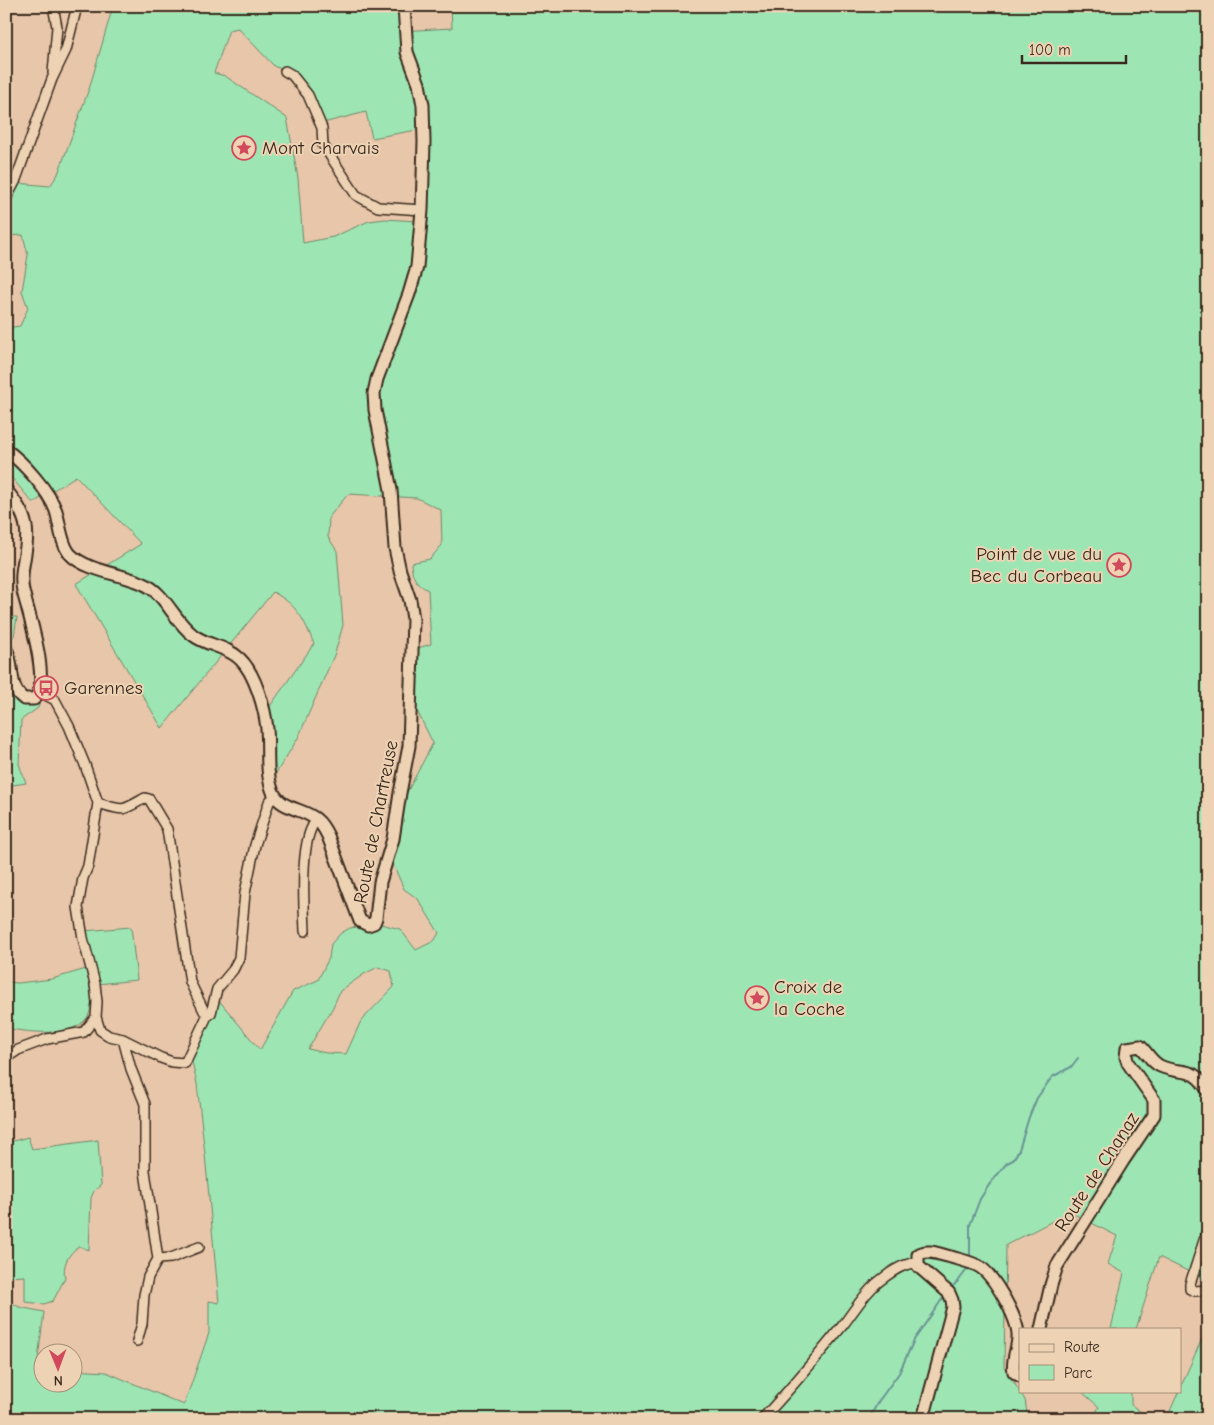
<svg xmlns="http://www.w3.org/2000/svg" width="1214" height="1425" font-family="'Comic Neue',sans-serif">
  <rect width="100%" height="100%" fill="#e8c6aa"/>
  <filter id="ink" filterUnits="userSpaceOnUse"><feTurbulence type="fractalNoise" baseFrequency=".02" numOctaves="2"/><feDisplacementMap in="SourceGraphic" scale="10" xChannelSelector="R" yChannelSelector="G"/><feConvolveMatrix kernelMatrix="1 2 1 2 8 2 1 2 1" color-interpolation-filters="sRGB"/></filter>
  <g filter="url(#ink)">
    <path fill="#9de6b4" stroke="#6c8869" fill-rule="evenodd" d="M 113,6 L 400,6 L 401,31 L 452,28 L 451,6 L 1208,6 L 1208,1281 L 1159,1257 L 1136,1329 L 1111,1329 L 1124,1273 L 1108,1264 L 1117,1236 L 1070,1212 L 1006,1245 L 1004,1367 L 1025,1400 L 1028,1419 L 6,1419 L 6,1300 L 19,1307 L 44,1312 L 37,1367 L 42,1368 L 42,1382 L 72,1382 L 73,1370 L 106,1372 L 184,1405 L 209,1333 L 209,1301 L 219,1303 L 205,1154 L 197,1084 L 191,1057 L 217,998 L 260,1050 L 293,991 L 318,980 L 329,958 L 331,944 L 341,933 L 350,928 L 381,924 L 400,929 L 416,950 L 434,941 L 439,933 L 418,899 L 404,889 L 392,862 L 404,798 L 433,743 L 416,709 L 418,648 L 431,644 L 428,590 C 416,584 412,577 411,563 L 430,559 L 442,545 L 441,510 L 417,498 L 348,494 L 329,517 L 328,537 L 337,551 L 343,625 L 335,653 L 298,738 L 273,778 L 268,709 L 314,644 C 304,619 297,605 273,592 L 162,728 L 76,584 L 141,544 L 76,476 L 33,503 L 6,471 L 6,328 L 20,326 L 28,308 L 22,291 L 28,255 L 23,235 L 6,236 L 6,206 L 17,183 L 50,186 L 58,174 L 90,86 ZM 238,28 L 275,67 L 286,69 L 323,123 L 366,112 L 372,138 L 428,128 L 416,221 L 385,219 L 369,221 L 333,237 L 303,243 L 298,178 L 287,118 L 225,76 L 214,73 L 229,30 ZM 378,967 L 391,971 L 394,987 L 361,1021 L 346,1054 L 326,1053 L 308,1049 L 333,1007 L 340,991 L 364,974 Z
      M 6,617 L 17,617 L 14,636 L 6,644 Z
      M 13,694 L 28,704 L 40,701 L 38,708 L 21,720 L 19,764 L 26,783 L 6,786 L 6,696 Z
      M 131,927 L 137,980 L 97,984 L 84,931 Z
      M 86,969 C 88,981 93,995 91,1007 C 87,1040 29,1033 6,1028 L 6,982 L 18,983 L 52,979 Z
      M 28,1137 L 32,1149 L 98,1140 L 101,1185 L 94,1191 L 91,1198 L 89,1250 L 79,1246 C 68,1254 62,1265 65,1278 L 53,1301 L 44,1304 L 25,1302 L 25,1276 L 6,1277 L 6,1143 Z
      M 1208,1325 L 1208,1419 L 1092,1419 L 1099,1407 L 1081,1391 L 1131,1391 L 1131,1405 L 1147,1416 L 1167,1418 Z"/>
    <g fill="none" stroke-linecap="round" stroke-linejoin="round">
      <path stroke="#6a9493" stroke-width="2" d="M 970,1257 L 970,1225 L 980,1199 L 989,1185 L 1007,1163 L 1013,1160 L 1019,1150 L 1029,1117 L 1037,1098 L 1052,1077 L 1071,1067 L 1078,1058
        M 951,1288 L 959,1280 L 969,1267
        M 869,1419 L 878,1402 L 899,1373 L 914,1340 L 945,1295"/>
      <g stroke="#3b2a1e" stroke-width="12">
        <path id="street" d="M 285,71 L 292,75 L 308,95 L 322,128 L 323,145 L 356,195 L 378,207 L 422,210
          M 53,73 L 57,27 L 53,6
          M 6,199 L 15,182 L 52,79 L 66,50 L 77,6
          M 40,692 L 55,700 L 69,726 L 85,765 L 98,803 L 88,866 L 83,878 L 78,907 L 83,938 L 95,984 L 97,1002 L 96,1017 L 100,1030 L 109,1036 L 123,1039 L 161,1058 L 172,1062 L 185,1063 L 208,1014 L 211,1013 L 217,989 L 233,970 L 239,958 L 245,893 L 255,845 L 269,802 L 275,796
          M 98,803 C 125,811 120,812 145,798 L 149,799 L 167,829 L 190,982 L 204,1011 L 208,1014
          M 305,931 C 304,906 299,836 317,820
          M 123,1039 L 131,1069 L 145,1104 L 145,1171 L 158,1259 L 148,1277 L 144,1295 L 142,1324 L 137,1341
          M 6,1058 L 18,1050 L 47,1039 L 84,1032 L 96,1017
          M 1208,1228 L 1190,1284 L 1190,1289 L 1195,1291 L 1208,1290
          M 158,1259 L 171,1258 L 199,1247
          M 762,1419 C 791,1389 817,1357 843,1325 C 854,1311 863,1295 877,1283 C 887,1275 901,1264 914,1263 L 918,1266"/>
      </g>
      <g stroke="#3b2a1e" stroke-width="15">
        <path id="secondary" d="M 6,450 C 23,462 49,491 56,511 C 60,524 61,544 70,554 C 86,571 123,574 144,584 C 165,593 174,621 193,635 C 207,646 227,646 240,659 C 255,673 265,709 267,729 C 269,749 265,773 273,792 C 281,810 304,808 317,820 C 322,824 325,830 328,836 L 360,921 L 368,925 L 374,923 L 376,918 L 380,882 L 393,839 L 400,793 L 409,746 L 413,619 L 410,600 L 400,571 L 395,548 L 391,490 L 375,410 L 374,393 L 377,379 L 409,294 L 417,267 L 422,210 L 424,142 L 423,105 L 419,84 L 407,52 L 404,6
          M 6,490 C 15,501 24,513 26,527 C 30,549 18,569 23,591 C 28,612 52,684 34,699 L 24,699 C 7,687 15,665 6,649
          M 1041,1329 L 1051,1285 L 1057,1266 L 1123,1161 L 1154,1115 L 1154,1100 L 1128,1063 L 1126,1057 L 1127,1048 L 1140,1046 C 1147,1052 1151,1062 1160,1066 C 1182,1076 1193,1064 1208,1091
          M 923,1419 L 953,1307 L 952,1300 L 949,1293 L 918,1266 L 918,1255 C 927,1248 941,1255 951,1257 C 961,1260 972,1262 980,1267 C 994,1276 1017,1317 1018,1334 C 1019,1347 1011,1359 1014,1372 L 1020,1376"/>
      </g>
      <use href="#street" stroke="#edd3b4" stroke-width="9"/>
      <use href="#secondary" stroke="#edd3b4" stroke-width="11"/>
    </g>
  </g>
  <defs>
    <g id="sight-ring" transform="scale(1.25)"><circle r="9.5" fill="#edd3b4" stroke="#d1495b" stroke-width="1.5"/><path d="M0-6L1.8-2.2L6-1.7L2.9 1.2L3.7 5.4L0 3.3L-3.7 5.4L-2.9 1.2L-6-1.7L-1.8-2.2Z" fill="#d1495b"/></g>
    <g id="bus-ring" transform="scale(1.25)"><circle r="9.5" fill="#edd3b4" stroke="#d1495b" stroke-width="1.5"/><path d="M-5-6H5V4H4V6H2V4H-2V6H-4V4H-5ZM-3.5-4V0h7V-4ZM-3.5 1.2v1.5H-2V1.2ZM2 1.2v1.5H3.5V1.2Z" fill="#d1495b"/></g>
  </defs>
  <g fill-rule="evenodd">
    <use href="#sight-ring" x="244" y="148"/>
    <use href="#sight-ring" x="1119" y="565"/>
    <use href="#bus-ring" x="46" y="688"/>
    <use href="#sight-ring" x="757" y="998"/>
  </g>
  <g text-anchor="middle" dominant-baseline="central" stroke-width="4" stroke-linejoin="round" paint-order="stroke">
    <g font-size="19" fill="#3b2a1e" stroke="#edd3b4" text-anchor="start">
      <text x="262" y="148">Mont Charvais</text>
      <text x="1102" y="554" text-anchor="end">Point de vue du<tspan x="1102" dy="22">Bec du Corbeau</tspan></text>
      <text x="64" y="688">Garennes</text>
      <text x="774" y="987">Croix de<tspan x="774" dy="22">la Coche</tspan></text>
    </g>
    <g font-size="19" fill="#3b2a1e" stroke="#edd3b4">
      <text transform="translate(376 822) rotate(-79)">Route de Chartreuse</text>
      <text transform="translate(1097 1172) rotate(-57)">Route de Chanaz</text>
    </g>
  </g>
  <rect width="1214" height="1425" fill="none" stroke="#edd3b4" stroke-width="25"/>
  <rect x="12" y="12" width="1189" height="1400" fill="none" stroke="#3b2a1e" stroke-width="2" filter="url(#ink)"/>
  <rect x="1019" y="1328" width="162" height="65" fill="#edd3b4" stroke="#a68f78"/>
  <rect x="1029" y="1344" width="25" height="8" fill="#edd3b4" stroke="#a68f78"/>
  <text x="1064" y="1352" font-size="15" fill="#3b2a1e">Route</text>
  <rect x="1029" y="1365" width="25" height="15" fill="#9de6b4" stroke="#a68f78"/>
  <text x="1064" y="1378" font-size="15" fill="#3b2a1e">Parc</text>
  <g transform="translate(58 1368) rotate(179)"><circle r="24" fill="#edd3b4" stroke="#a68f78"/>
  <path d="M0-4L9 19L0 12L-9 19Z" fill="#d1495b"/>
  <text y="-8" font-size="14" font-weight="bold" text-anchor="middle" fill="#3b2a1e">N</text>
  </g>
  <path d="M1022 55v8h104v-8" fill="none" stroke="#3b2a1e" stroke-width="2.5"/>
  <text x="1029" y="55" font-size="15" fill="#3b2a1e" stroke="#edd3b4" stroke-width="4" paint-order="stroke">100 m</text>
</svg>
